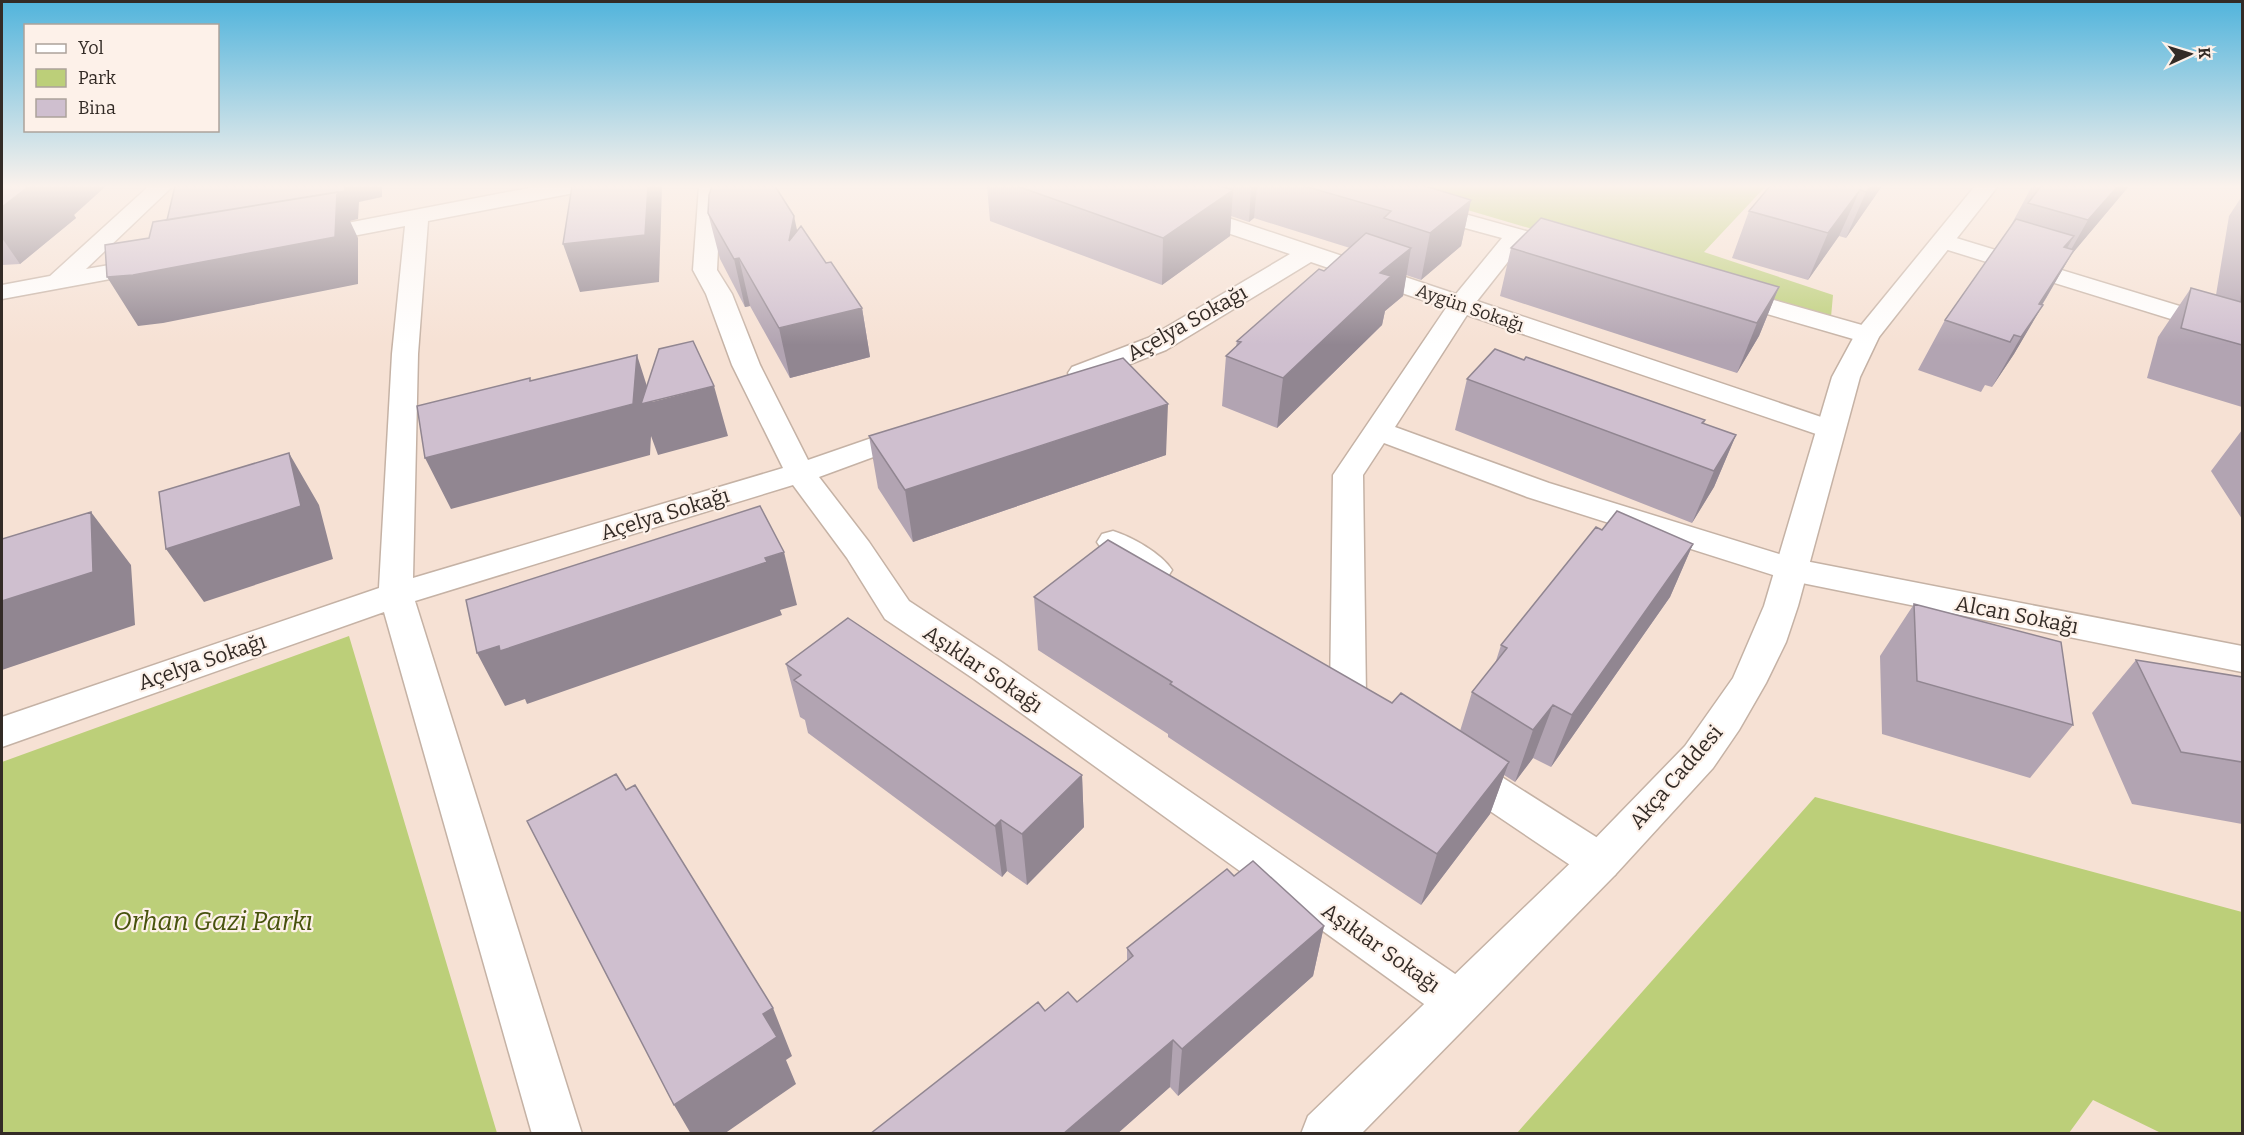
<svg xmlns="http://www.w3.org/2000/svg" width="2244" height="1135" font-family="Bitter,serif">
  <rect width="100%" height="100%" fill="#f6e1d4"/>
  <path fill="#bccf79" d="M 1386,186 L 1766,186 L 1704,252 L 1833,295 L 1831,317 Z
    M 349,636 L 497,1133 L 2,1133 L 2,762 Z
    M 1815,797 L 2242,912 L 2242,1133 L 2161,1133 L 2093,1100 L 2069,1133 L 1517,1133 Z"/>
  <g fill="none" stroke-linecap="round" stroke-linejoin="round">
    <g stroke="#c5b2a5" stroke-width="3">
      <path id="street" d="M 149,186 L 173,186 L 86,269 L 150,258 L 159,260 L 162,265 L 159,270 L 2,299 L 2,285 L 50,276 Z
        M 539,186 L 585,186 L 582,191 L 574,193 L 428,221 L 418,354 L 413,578 L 783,468 L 732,365 L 706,294 L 693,270 L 699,186 L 721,186 L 717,270 L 732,294 L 760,365 L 808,460 L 915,423 L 925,426 L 930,432 L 925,438 L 819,477 L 869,542 L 909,601 L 1000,661 L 1474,987 L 1481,1002 L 1474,1017 L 1458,1024 L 1442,1017 L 974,679 L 885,619 L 847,558 L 793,485 L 415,601 L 582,1134 L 532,1134 L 384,612 L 2,747 L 2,717 L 379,588 L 392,354 L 405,226 L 311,244 L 303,242 L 299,237 L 303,232 L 311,230 Z
        M 1100,186 L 1133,186 L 1456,294 L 1502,238 L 1329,191 L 1326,186 L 1364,186 L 1573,244 L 1577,249 L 1573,254 L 1565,256 L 1522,244 L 1477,301 L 1839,423 L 1843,429 L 1839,435 L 1829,438 L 1819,435 L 1467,315 L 1395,427 L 1549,483 L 1795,559 L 2242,646 L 2242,672 L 1792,581 L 1527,497 L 1384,443 L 1363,475 L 1366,697 L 1361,707 L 1348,711 L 1335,707 L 1330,697 L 1333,475 L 1446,308 L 1311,262 L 1166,350 L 1092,379 L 1082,381 L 1072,379 L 1068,373 L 1072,367 L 1148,338 L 1290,254 L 1103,191 Z
        M 1943,234 L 2242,325 L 2242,341 L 1935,246 L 1931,241 L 1935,236 Z
        M 1728,287 L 1876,329 L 1880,335 L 1876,341 L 1867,343 L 1719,300 L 1715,295 L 1719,290 Z
        M 1113,531 C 1132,537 1161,553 1172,570 L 1167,578 C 1162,579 1157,581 1152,581 C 1138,578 1104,554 1097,542 L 1102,534 Z
        M 1461,755 L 1475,760 L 1615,849 L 1621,862 L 1615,875 L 1600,880 L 1585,875 L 1447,782 L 1442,771 L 1447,760 Z"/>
    </g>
    <g stroke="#c5b2a5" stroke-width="3">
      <path id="secondary" d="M 1975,186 L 1998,186 L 1879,337 L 1860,377 L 1798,606 L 1786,642 L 1766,683 L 1739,730 L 1713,768 L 1615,875 L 1361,1134 L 1301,1134 L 1308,1116 L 1585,849 L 1685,746 L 1733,678 L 1764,606 L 1832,377 L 1858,329 Z"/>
    </g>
    <use href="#street" fill="#fff" fill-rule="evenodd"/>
    <use href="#secondary" fill="#fff" fill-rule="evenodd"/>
  </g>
  <path fill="#b2a4b2" d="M 2,186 L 74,215 L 76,218 L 20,264 L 2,265 Z
    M 987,186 L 1425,186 L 1471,200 L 1461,246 L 1421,280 L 1406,275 L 1403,296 L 1385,311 L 1382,325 L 1277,428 L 1222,406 L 1226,356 L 1236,347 L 1237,341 L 1324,271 L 1350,248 L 1254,218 L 1249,222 L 1231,216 L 1230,236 L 1162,285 L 990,221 Z
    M 1882,186 L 1846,238 L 1839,236 L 1808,280 L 1732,258 L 1749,211 Z
    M 2032,186 L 2129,186 L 2071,255 L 2014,354 L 1992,387 L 1985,385 L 1981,392 L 1918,370 L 1945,320 L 2009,229 Z
    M 2242,196 L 2242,407 L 2147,378 L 2158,337 L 2191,288 L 2216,295 L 2229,216 Z
    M 708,213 L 797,231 L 826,263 L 862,308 L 870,357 L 790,378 L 750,306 L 745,307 L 720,259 Z
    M 1511,248 L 1779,287 L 1759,336 L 1737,373 L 1500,296 Z
    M 1524,360 L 1705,420 L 1704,424 L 1736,435 L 1714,487 L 1692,523 L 1455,430 L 1467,379 Z
    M 2242,430 L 2242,519 L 2211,471 Z
    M 869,436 L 1166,455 L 913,542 L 878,488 Z
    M 1602,530 L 1693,544 L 1670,597 L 1551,767 L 1533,758 L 1515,782 L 1504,775 L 1490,814 L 1421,905 L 1168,737 L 1168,734 L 1038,650 L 1034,597 L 1392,703 L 1460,731 L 1472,692 L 1495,664 L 1501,645 Z
    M 1914,604 L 2073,725 L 2030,778 L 1882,734 L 1880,656 Z
    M 2136,660 L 2242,677 L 2242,824 L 2132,804 L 2092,713 Z
    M 786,664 L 1082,775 L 1084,827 L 1027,885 L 1007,871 L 1002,877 L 808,733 L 805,720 L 800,717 Z
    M 1234,876 L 1324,926 L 1313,976 L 1178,1096 L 1170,1087 L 1117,1134 L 870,1134 L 1045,1011 L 1077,1002 L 1127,961 L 1127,948 Z"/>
  <path fill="#918691" d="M 29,186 L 106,186 L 74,215 L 76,218 L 20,264 L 2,238 L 2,207 Z
    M 345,186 L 382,186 L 382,197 L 359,202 L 358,219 L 350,221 L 358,238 L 358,284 L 163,323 L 138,326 L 107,277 Z
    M 648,186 L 662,186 L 659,282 L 580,292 L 563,244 Z
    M 1251,186 L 1257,186 L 1254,218 L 1249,222 Z
    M 1871,186 L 1882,186 L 1846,238 L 1866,192 Z
    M 2118,186 L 2129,186 L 2071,255 L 2046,298 L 2021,337 L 2088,220 Z
    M 1233,190 L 1230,236 L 1162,285 L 1163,238 Z
    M 1860,190 L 1839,236 L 1808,280 L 1828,233 Z
    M 1471,200 L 1461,246 L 1421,280 L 1430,233 Z
    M 794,216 L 804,262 L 789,241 Z
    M 2074,236 L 2047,283 L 2064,247 Z
    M 1411,248 L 1403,296 L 1385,311 L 1382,325 L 1277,428 L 1283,378 L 1380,273 Z
    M 739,258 L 750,306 L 745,307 L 734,259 Z
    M 1779,287 L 1759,336 L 1737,373 L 1757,323 Z
    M 2043,305 L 2014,354 L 1992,387 L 2021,337 Z
    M 862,308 L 870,357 L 790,378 L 779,328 Z
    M 637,355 L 652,402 L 714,386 L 728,436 L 658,455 L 651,436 L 650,455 L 451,509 L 425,458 L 548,426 Z
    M 1168,404 L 1166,455 L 913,542 L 905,490 Z
    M 1736,435 L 1714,487 L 1692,523 L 1714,471 Z
    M 289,453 L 319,505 L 333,559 L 204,602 L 166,549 Z
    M 91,512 L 131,565 L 135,625 L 2,670 L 2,601 Z
    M 1693,544 L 1670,597 L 1551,767 L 1572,715 Z
    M 784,552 L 797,605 L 780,610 L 782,615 L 527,704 L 525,699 L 505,706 L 477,653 Z
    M 1553,705 L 1533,758 L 1515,782 L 1533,730 Z
    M 1509,762 L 1490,814 L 1421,905 L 1437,854 Z
    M 1082,775 L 1084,827 L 1027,885 L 1022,834 Z
    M 1001,820 L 1007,871 L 1002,877 L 995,826 Z
    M 1324,926 L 1313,976 L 1178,1096 L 1182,1049 Z
    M 773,1008 L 792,1056 L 786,1060 L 796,1084 L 724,1134 L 691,1134 L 674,1105 L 763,1014 Z
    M 1173,1040 L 1170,1087 L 1117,1134 L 1063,1134 Z"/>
  <path fill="#cfbfcf" stroke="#918691" stroke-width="1.5" d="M 2,186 L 29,186 L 2,207 Z
    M 175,186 L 345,186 L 345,191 L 167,220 Z
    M 572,186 L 648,186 L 645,235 L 563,244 Z
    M 712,186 L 775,186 L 794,216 L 789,241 L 801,226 L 826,263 L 831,262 L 862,308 L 779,328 L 739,258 L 734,259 L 708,213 L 709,195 Z
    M 1017,186 L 1220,186 L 1233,190 L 1163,238 Z
    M 1304,186 L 1425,186 L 1471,200 L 1430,233 L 1384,218 L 1391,211 Z
    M 1770,186 L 1871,186 L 1866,192 L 1860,190 L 1828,233 L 1749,211 Z
    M 2041,186 L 2118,186 L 2088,220 L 2028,203 Z
    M 337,192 L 335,237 L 133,275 L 107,277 L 105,245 L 149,238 L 153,222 Z
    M 1541,218 L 1779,287 L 1757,323 L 1511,248 Z
    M 2016,219 L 2074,236 L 2064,247 L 2074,250 L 2039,304 L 2043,305 L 2021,337 L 2014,335 L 2010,342 L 1945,320 Z
    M 1366,233 L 1411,248 L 1380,273 L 1391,276 L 1283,378 L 1226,356 L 1241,342 L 1237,341 L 1319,269 L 1324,271 Z
    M 2191,288 L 2241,302 L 2242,290 L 2242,345 L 2181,328 Z
    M 693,341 L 714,386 L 641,404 L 659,349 Z
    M 1495,349 L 1524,360 L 1526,357 L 1705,420 L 1702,423 L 1736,435 L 1714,471 L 1467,379 Z
    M 637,355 L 633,404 L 425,458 L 417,406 L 530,378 L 530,381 Z
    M 1123,358 L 1168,404 L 905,490 L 869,436 Z
    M 289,453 L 301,506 L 166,549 L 159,492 Z
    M 760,506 L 784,552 L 765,558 L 767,562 L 500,651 L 499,646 L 477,653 L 466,600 Z
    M 1617,511 L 1693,544 L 1572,715 L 1553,705 L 1533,730 L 1472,692 L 1507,648 L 1501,645 L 1596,527 L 1602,530 Z
    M 91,512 L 93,572 L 2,601 L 2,539 Z
    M 1108,540 L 1392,703 L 1401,693 L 1509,762 L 1437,854 L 1170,684 L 1172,682 L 1034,597 Z
    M 1914,604 L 2061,642 L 2073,725 L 1917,681 Z
    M 848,618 L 1082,775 L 1022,834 L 1001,820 L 995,826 L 794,680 L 801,675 L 786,664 Z
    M 2136,660 L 2242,677 L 2242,762 L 2181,752 Z
    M 616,774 L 626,790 L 635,785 L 773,1008 L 763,1014 L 777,1037 L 674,1105 L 527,821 Z
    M 1253,861 L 1324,926 L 1182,1049 L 1173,1040 L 1063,1134 L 870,1134 L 1038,1002 L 1045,1011 L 1068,992 L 1077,1002 L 1133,956 L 1127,948 L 1227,869 L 1234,876 Z"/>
  <linearGradient id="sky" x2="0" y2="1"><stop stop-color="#51b4dc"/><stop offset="0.54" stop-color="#fbf2ec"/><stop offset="1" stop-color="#fbf2ec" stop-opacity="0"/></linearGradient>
  <rect width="2244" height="345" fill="url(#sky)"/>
  <g text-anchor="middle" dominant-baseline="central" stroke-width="4.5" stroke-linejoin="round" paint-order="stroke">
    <g font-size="18" fill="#332b26" stroke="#fdf1e9">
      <text transform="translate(1470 308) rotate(19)">Aygün Sokağı</text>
    </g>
    <g font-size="21" fill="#332b26" stroke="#fdf1e9">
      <text transform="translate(1187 323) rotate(-29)">Açelya Sokağı</text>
      <text transform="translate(665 514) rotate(-17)">Açelya Sokağı</text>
      <text transform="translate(2017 615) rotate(11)">Alcan Sokağı</text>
      <text transform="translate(202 662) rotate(-19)">Açelya Sokağı</text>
      <text transform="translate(983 669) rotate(34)">Aşıklar Sokağı</text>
      <text transform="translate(1676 777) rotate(-49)">Akça Caddesi</text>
      <text transform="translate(1381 948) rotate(35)">Aşıklar Sokağı</text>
    </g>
    <g font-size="26" font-style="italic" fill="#47520d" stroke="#fdf1e9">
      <text x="213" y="921">Orhan Gazi Parkı</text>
    </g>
  </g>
  <rect width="2244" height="1135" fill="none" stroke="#332b26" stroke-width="6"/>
  <rect x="24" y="24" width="195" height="108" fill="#fdf1e9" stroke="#aca29b" stroke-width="1.5"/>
  <rect x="36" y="44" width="30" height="9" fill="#ffffff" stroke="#aca29b" stroke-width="1.5"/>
  <text x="78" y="54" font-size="18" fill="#332b26">Yol</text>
  <rect x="36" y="69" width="30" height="18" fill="#bccf79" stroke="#aca29b" stroke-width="1.5"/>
  <text x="78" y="84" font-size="18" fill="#332b26">Park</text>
  <rect x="36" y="99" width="30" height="18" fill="#cfbfcf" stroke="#aca29b" stroke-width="1.5"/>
  <text x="78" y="114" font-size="18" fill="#332b26">Bina</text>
  <g transform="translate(2190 54) rotate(86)" stroke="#fdf1e9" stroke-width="4.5" paint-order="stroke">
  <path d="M0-4.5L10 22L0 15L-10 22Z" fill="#332b26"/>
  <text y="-9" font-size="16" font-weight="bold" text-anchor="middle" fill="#332b26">K</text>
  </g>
</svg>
